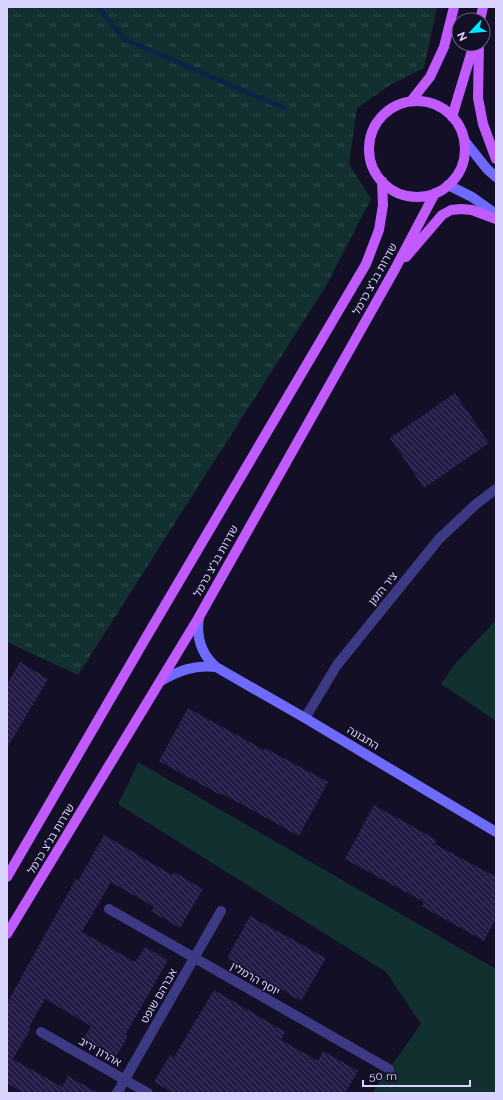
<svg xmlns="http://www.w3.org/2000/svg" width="503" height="1100" font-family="Raleway,'Noto Sans Hebrew',sans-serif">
  <defs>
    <pattern id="grass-tufts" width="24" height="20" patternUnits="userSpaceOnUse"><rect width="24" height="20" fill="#12302f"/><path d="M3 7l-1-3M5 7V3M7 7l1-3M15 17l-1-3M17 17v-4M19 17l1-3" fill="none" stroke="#344d4e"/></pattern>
    <pattern id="building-back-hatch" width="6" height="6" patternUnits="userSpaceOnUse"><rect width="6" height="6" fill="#241b47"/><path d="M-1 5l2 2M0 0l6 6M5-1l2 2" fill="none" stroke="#433b63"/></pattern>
  </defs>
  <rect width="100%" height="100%" fill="#130f26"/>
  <path fill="url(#grass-tufts)" d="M 7,7 L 437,7 L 424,68 L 390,85 L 357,108 L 349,164 L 371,199 L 326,286 L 78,675 L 7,642 Z"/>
  <path fill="#12302f" d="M 496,620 L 496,721 L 441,684 L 454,665 Z
    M 138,762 L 496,969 L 496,1093 L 372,1093 L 421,1024 L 386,972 L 118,804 L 126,789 Z"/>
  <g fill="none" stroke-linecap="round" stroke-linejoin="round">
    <path stroke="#0c2248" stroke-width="4.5" d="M 98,7 L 124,39 L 284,108"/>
  </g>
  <path fill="url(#building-back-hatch)" d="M 455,393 L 489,443 L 424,488 L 390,438 Z
    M 20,662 L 48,679 L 7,748 L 7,684 Z
    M 188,708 L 264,750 L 265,748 L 328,782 L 299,836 L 223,794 L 222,796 L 159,761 Z
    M 374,805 L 437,840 L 435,844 L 496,877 L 496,919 L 484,941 L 421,906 L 424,902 L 345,859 Z
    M 104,835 L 172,875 L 174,872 L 203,889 L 180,928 L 151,911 L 154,907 L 111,882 L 82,932 L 135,962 L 145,947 L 168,960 L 126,1034 L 128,1036 L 116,1057 L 84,1038 L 91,1026 L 45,999 L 29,1027 L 31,1028 L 13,1059 L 62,1087 L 68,1076 L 98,1093 L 23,1093 L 7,1083 L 7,1003 L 76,879 L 78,881 Z
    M 250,916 L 326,958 L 301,1001 L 227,958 Z
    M 214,990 L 285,1032 L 281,1040 L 318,1061 L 323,1051 L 358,1071 L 345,1093 L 173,1093 L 154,1082 L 170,1055 L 174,1057 Z"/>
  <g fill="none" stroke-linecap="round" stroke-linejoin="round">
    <path stroke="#3d3a85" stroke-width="10" d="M 305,718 L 337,665 L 439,539 L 475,505 L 496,489
      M 109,909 L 389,1069
      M 41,1032 L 148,1093
      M 117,1093 L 221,911"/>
    <path stroke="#6f6bff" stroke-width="10" d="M 464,140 L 487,169 L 496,177
      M 448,185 L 472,197 L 496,214
      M 199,617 C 196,637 201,654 216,667 L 305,718 L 496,832
      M 161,681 C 179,670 195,665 216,667"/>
    <path stroke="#c25bff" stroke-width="10" d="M 480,20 L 483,7
      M 479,44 L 478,98 L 483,124 L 496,159
      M 411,101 L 430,77 L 444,47 L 454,7
      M369 149a48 48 0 1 1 96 0a48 48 0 1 1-96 0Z
      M 452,117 L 474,44
      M 406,257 L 442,215 L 451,210 L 461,209 L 472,210 L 496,219
      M 7,877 L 144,641 L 366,264 L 379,230 L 383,205 L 382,181
      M 7,934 L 199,617 L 395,269 L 435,193"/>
  </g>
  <g text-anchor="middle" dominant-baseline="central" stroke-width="3" stroke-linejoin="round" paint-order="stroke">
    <g font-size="11" fill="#d9d4ff" stroke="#130f26">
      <text transform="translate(375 279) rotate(-61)">שדרות בנ"צ כרמל</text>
      <text transform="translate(216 561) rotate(-61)">שדרות בנ"צ כרמל</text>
      <text transform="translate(383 589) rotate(-51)">ציר הזמן</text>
      <text transform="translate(363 738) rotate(31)">התבונה</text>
      <text transform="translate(51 839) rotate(-59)">שדרות בנ"צ כרמל</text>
      <text transform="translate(255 979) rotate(30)">יוסף הרמלין</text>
      <text transform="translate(159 996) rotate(-60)">אברהם שופט</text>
      <text transform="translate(100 1052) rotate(30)">אהרון יריב</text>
    </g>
  </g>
  <rect width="503" height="1100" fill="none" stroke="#d9d4ff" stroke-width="16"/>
  <g transform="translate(471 32) rotate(244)"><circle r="19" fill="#130f26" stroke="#625e7d"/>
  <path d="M0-3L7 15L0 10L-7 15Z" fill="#00e5ff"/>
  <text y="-6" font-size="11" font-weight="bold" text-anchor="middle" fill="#d9d4ff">N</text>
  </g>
  <path d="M363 1080v6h107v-6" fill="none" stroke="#d9d4ff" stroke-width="2"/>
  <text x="369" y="1080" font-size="12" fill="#d9d4ff" stroke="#130f26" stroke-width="3" paint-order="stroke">50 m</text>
</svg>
